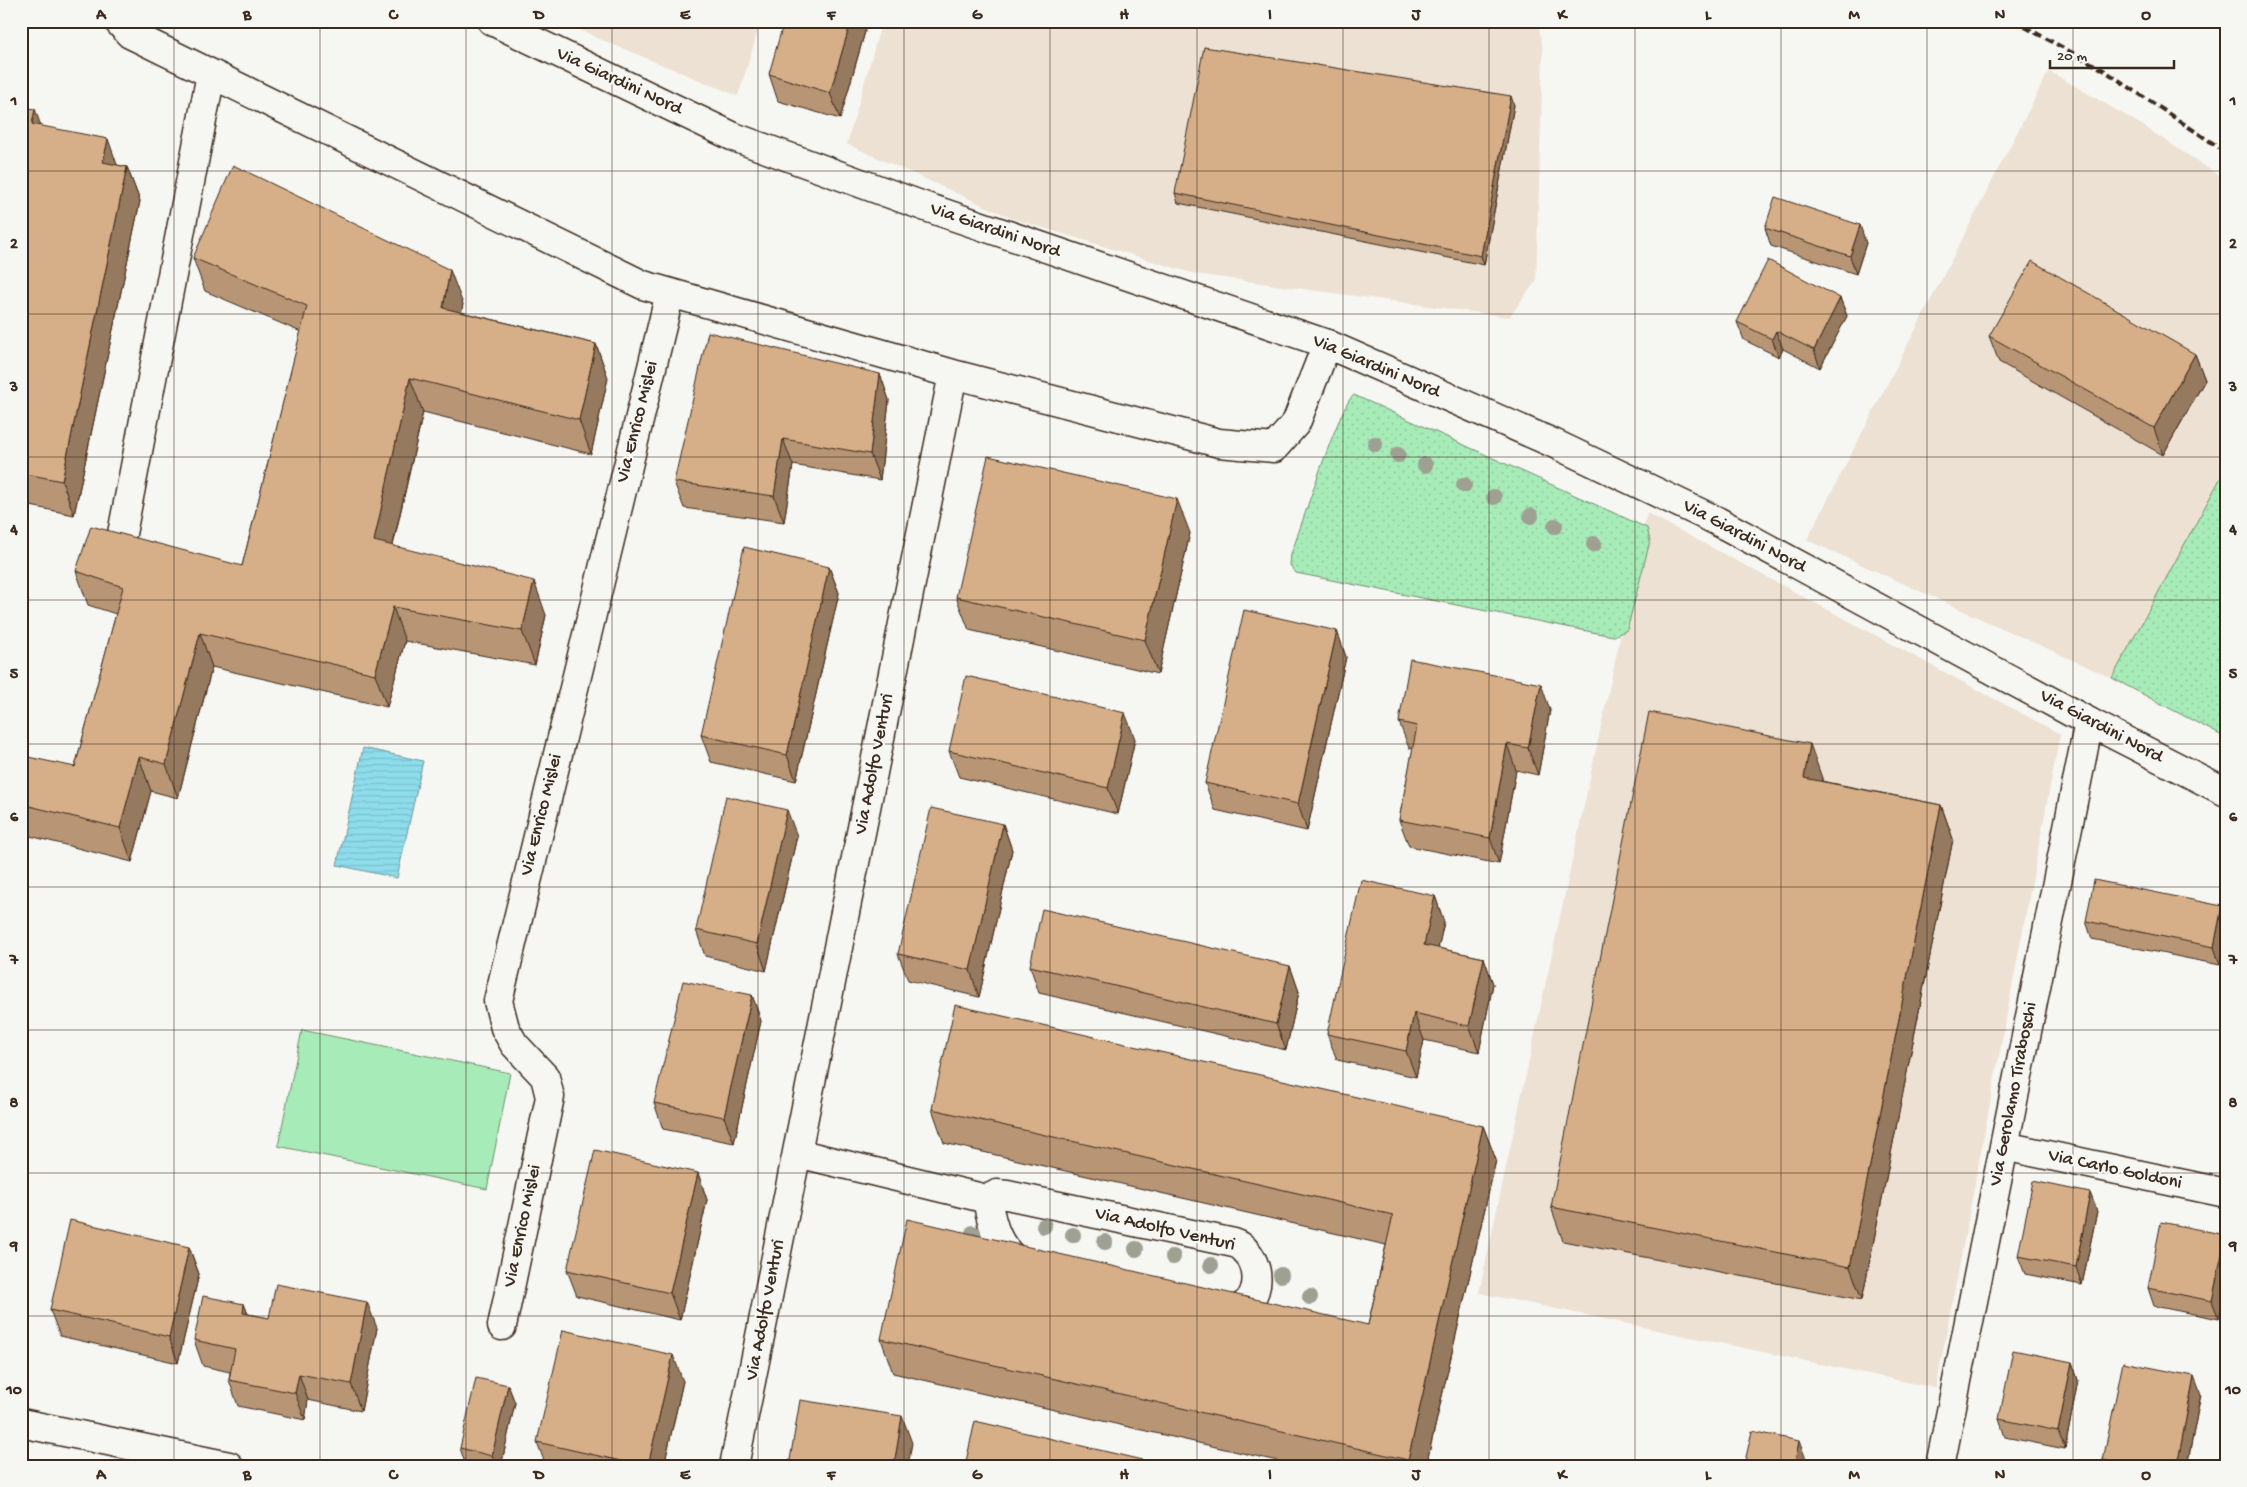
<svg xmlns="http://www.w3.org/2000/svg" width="2247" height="1487" font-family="'Gochi Hand',sans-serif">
  <defs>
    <pattern id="grass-dots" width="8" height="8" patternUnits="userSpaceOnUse" patternTransform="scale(1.25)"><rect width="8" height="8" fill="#a7ecb8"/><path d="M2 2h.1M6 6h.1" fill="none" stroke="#91cb9e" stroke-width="1.8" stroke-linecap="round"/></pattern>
    <pattern id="water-rules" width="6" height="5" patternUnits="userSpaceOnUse" patternTransform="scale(1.25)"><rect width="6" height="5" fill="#8eddec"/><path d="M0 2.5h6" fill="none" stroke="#7bbeca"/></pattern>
  </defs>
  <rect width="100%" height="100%" fill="#f6f6f2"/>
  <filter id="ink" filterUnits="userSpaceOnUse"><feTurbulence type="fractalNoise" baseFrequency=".02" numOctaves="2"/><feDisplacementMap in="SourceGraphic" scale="10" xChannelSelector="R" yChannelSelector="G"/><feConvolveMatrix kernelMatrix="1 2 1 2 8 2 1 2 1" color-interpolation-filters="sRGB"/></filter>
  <g filter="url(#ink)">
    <path fill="#ece1d2" d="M 564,21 L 761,21 L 738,96 L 595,37 Z
      M 882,21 L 1538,21 L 1543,51 L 1536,281 L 1509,317 L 1195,274 L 1014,219 L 847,144 Z
      M 2049,71 L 2140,124 L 2226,180 L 2226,468 L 2112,678 L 1807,540 Z
      M 1647,513 L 2060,734 L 1936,1388 L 1479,1293 Z"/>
    <path fill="url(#grass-dots)" stroke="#718b6b" d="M 1354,395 L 1647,528 L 1650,541 L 1627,630 L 1614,636 L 1602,634 L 1296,573 L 1290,565 L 1291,554 C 1300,531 1340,402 1354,395 Z
      M 2226,468 L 2226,738 L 2112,678 Z"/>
    <path fill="#a7ecb8" stroke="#718b6b" d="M 302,1030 L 510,1073 L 487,1189 L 278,1146 Z"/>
    <path fill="url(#water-rules)" stroke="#6d959a" d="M 363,748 L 423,761 L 397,878 L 337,865 Z"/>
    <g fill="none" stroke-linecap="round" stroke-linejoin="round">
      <g stroke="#3b2a1e" stroke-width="31">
        <path id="minor" d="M 118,21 L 130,34 L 643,285 L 953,374 L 1219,443 L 1274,448 L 1296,423 L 1327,344
          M 120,544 L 211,74
          M 2004,1146 L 2226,1193
          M 797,1153 L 987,1199 C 992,1227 998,1250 1024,1266
          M 987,1199 L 997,1194 L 1007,1195 L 1234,1243 C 1237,1244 1242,1246 1244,1249 C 1267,1271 1258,1317 1220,1309
          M 502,1326 L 550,1097 L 545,1077 L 514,1044 L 505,1028 L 498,1001 L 670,293
          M 21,1423 L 229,1466
          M 734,1466 L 953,374
          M 1940,1466 L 2089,722"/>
      </g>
      <g stroke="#3b2a1e" stroke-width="31">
        <path id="major" d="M 492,21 L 734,137 L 926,207 L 1327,344 L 1553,443 L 1717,521 L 2089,722 L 2226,792"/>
      </g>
      <use href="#minor" stroke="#f6f6f2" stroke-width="28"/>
      <use href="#major" stroke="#f6f6f2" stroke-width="28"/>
      <path stroke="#3b2a1e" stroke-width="4" stroke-dasharray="8 4" stroke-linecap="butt" d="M 2014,21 L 2102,69 L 2226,152"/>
    </g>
    <g fill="#9ea092">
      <circle cx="1375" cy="444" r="8"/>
      <circle cx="1398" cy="455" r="8"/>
      <circle cx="1425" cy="465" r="8"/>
      <circle cx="1464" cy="485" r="8"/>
      <circle cx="1494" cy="497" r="8"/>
      <circle cx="1531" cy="516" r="8"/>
      <circle cx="1555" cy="526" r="8"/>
      <circle cx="1594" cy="544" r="8"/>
      <circle cx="1044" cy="1226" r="8"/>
      <circle cx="973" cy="1233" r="8"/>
      <circle cx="1073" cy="1235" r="8"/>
      <circle cx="1105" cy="1242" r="8"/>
      <circle cx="1136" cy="1249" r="8"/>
      <circle cx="1173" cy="1257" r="8"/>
      <circle cx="1211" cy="1265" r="8"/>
      <circle cx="1281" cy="1275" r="8"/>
      <circle cx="1310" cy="1297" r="8"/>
    </g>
    <path fill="#b89675" stroke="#3b2a1e" d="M 868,21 L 840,119 L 778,101 L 769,74 Z
      M 1514,105 L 1484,265 L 1178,203 L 1175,193 Z
      M 21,107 L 41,126 L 117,165 L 127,167 L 140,201 L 74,515 L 21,504 Z
      M 1765,228 L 1866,243 L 1856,274 L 1771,246 Z
      M 193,258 L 463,304 L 461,312 L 596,344 L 608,378 L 591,454 L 423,412 L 393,546 L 546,615 L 535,665 L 405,641 L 387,707 L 212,667 L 178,798 L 151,791 L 132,862 L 30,836 L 21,812 L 21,787 L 75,767 L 116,614 L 88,605 L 76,571 L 242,566 L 301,332 L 205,291 Z
      M 1840,298 L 1847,316 L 1820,368 L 1783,349 L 1779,357 L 1744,340 L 1737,322 Z
      M 1989,336 L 2195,354 L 2205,380 L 2163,455 L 1999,362 Z
      M 880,374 L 889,400 L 880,480 L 793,465 L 784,522 L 684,508 L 674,482 Z
      M 1190,533 L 1158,674 L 969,630 L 956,597 Z
      M 829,567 L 839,593 L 796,781 L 711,762 L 701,735 Z
      M 1337,631 L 1346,657 L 1307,831 L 1215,810 L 1205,783 Z
      M 1550,710 L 1538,775 L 1516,770 L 1499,864 L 1409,846 L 1399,820 L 1413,749 L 1409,748 L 1399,722 Z
      M 1135,739 L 1118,814 L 959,777 L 949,751 Z
      M 1822,778 L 1822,781 L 1941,805 L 1953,839 L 1862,1300 L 1563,1241 L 1551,1207 Z
      M 1003,824 L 1012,850 L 979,997 L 908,980 L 898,954 Z
      M 797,836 L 766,971 L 705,956 L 696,930 Z
      M 1435,896 L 1444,922 L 1438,948 L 1484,958 L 1493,984 L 1479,1052 L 1424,1040 L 1416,1077 L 1337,1060 L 1327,1034 Z
      M 2222,906 L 2226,917 L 2226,936 L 2220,965 L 2092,939 L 2086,921 Z
      M 1030,966 L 1290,966 L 1299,992 L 1286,1050 L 1039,993 Z
      M 752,995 L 761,1021 L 734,1143 L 663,1129 L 654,1103 Z
      M 932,1109 L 1483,1126 L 1496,1160 L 1426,1466 L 1299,1466 L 893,1373 L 881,1339 L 1368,1325 L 1386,1245 L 944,1143 Z
      M 698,1173 L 707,1200 L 680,1320 L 577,1296 L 567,1270 Z
      M 2090,1193 L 2097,1211 L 2082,1285 L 2025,1274 L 2018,1256 Z
      M 2226,1235 L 2226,1285 L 2219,1319 L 2154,1306 L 2148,1288 Z
      M 189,1247 L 199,1274 L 178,1363 L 60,1336 L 50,1310 Z
      M 244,1304 L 248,1314 L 269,1318 L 377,1328 L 361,1411 L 308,1400 L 305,1420 L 238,1406 L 229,1380 L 230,1372 L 203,1366 L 194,1340 Z
      M 2072,1362 L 2078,1380 L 2065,1449 L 2005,1437 L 1999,1419 Z
      M 683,1381 L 664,1466 L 546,1466 L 537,1442 Z
      M 508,1385 L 515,1403 L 501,1466 L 466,1466 L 460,1448 Z
      M 2201,1394 L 2187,1466 L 2105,1466 L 2103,1460 Z"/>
    <path fill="#967a5f" stroke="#3b2a1e" d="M 851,21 L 868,21 L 840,119 L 830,93 Z
      M 1511,96 L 1514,105 L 1484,265 L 1481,256 Z
      M 35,109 L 47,143 L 32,124 Z
      M 108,139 L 120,173 L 103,162 Z
      M 127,167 L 140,201 L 74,515 L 62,481 Z
      M 1860,225 L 1866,243 L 1856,274 L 1850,256 Z
      M 450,270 L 463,304 L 456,342 L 443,308 Z
      M 1840,298 L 1847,316 L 1820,368 L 1814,350 Z
      M 1776,331 L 1783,349 L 1779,357 L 1772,339 Z
      M 596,344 L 608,378 L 591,454 L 579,420 Z
      M 2195,354 L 2205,380 L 2163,455 L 2154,428 Z
      M 880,374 L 889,400 L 880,480 L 870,454 Z
      M 410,378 L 423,412 L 386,575 L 374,541 Z
      M 783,439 L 793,465 L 784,522 L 774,496 Z
      M 1177,499 L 1190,533 L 1158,674 L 1145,640 Z
      M 829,567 L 839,593 L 796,781 L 787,755 Z
      M 534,581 L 546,615 L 535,665 L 522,631 Z
      M 21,582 L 28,602 L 21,630 Z
      M 393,607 L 405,641 L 387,707 L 375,674 Z
      M 1337,631 L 1346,657 L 1307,831 L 1298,804 Z
      M 200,633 L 212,667 L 178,798 L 166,764 Z
      M 1541,684 L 1550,710 L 1538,775 L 1528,748 Z
      M 1125,713 L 1135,739 L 1118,814 L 1108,788 Z
      M 1507,744 L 1516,770 L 1499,864 L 1490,838 Z
      M 1810,744 L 1822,778 L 1816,811 L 1804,778 Z
      M 139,757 L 151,791 L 132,862 L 120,828 Z
      M 1941,805 L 1953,839 L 1862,1300 L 1850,1267 Z
      M 787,810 L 797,836 L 766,971 L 757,944 Z
      M 1003,824 L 1012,850 L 979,997 L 970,970 Z
      M 1435,896 L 1444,922 L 1433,972 L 1424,945 Z
      M 2222,906 L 2226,917 L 2226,936 L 2220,965 L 2214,947 Z
      M 1484,958 L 1493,984 L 1479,1052 L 1469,1026 Z
      M 1290,966 L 1299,992 L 1286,1050 L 1276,1024 Z
      M 752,995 L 761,1021 L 734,1143 L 724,1117 Z
      M 1414,1013 L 1424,1040 L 1416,1077 L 1406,1051 Z
      M 1483,1126 L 1496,1160 L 1426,1466 L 1410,1466 L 1408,1460 Z
      M 698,1173 L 707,1200 L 680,1320 L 670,1293 Z
      M 2090,1193 L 2097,1211 L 2082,1285 L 2076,1267 Z
      M 2226,1235 L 2226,1285 L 2219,1319 L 2212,1301 Z
      M 189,1247 L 199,1274 L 178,1363 L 169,1337 Z
      M 367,1302 L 377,1328 L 361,1411 L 351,1384 Z
      M 244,1304 L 254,1330 L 243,1313 Z
      M 673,1355 L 683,1381 L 664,1466 L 648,1466 Z
      M 2072,1362 L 2078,1380 L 2065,1449 L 2058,1431 Z
      M 299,1374 L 308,1400 L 305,1420 L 295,1393 Z
      M 2194,1376 L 2201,1394 L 2187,1466 L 2177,1466 Z
      M 508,1385 L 515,1403 L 501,1466 L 496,1466 L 492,1456 Z
      M 902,1416 L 912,1443 L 908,1466 L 894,1466 Z
      M 1799,1441 L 1806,1459 L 1804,1466 L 1794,1466 Z
      M 1142,1460 L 1144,1466 L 1141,1466 Z"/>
    <path fill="#d6af88" stroke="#3b2a1e" d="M 784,21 L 851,21 L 830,93 L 769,74 Z
      M 1204,47 L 1511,96 L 1481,256 L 1175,193 Z
      M 21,107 L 35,109 L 32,124 L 108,139 L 103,162 L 127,167 L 62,481 L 21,473 Z
      M 233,165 L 450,270 L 443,308 L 596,344 L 579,420 L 410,378 L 374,541 L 534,581 L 522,631 L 393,607 L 375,674 L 200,633 L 166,764 L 139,757 L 120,828 L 21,804 L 21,787 L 28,757 L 75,767 L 123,587 L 76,571 L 91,526 L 242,566 L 307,306 L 193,258 Z
      M 1775,197 L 1860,225 L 1850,256 L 1765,228 Z
      M 1768,260 L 1840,298 L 1814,350 L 1776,331 L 1772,339 L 1737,322 Z
      M 2032,261 L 2195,354 L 2154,428 L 1989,336 Z
      M 708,332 L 880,374 L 870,454 L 783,439 L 774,496 L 674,482 Z
      M 988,456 L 1177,499 L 1145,640 L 956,597 Z
      M 744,547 L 829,567 L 787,755 L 701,735 Z
      M 1244,610 L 1337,631 L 1298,804 L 1205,783 Z
      M 1410,659 L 1541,684 L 1528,748 L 1507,744 L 1490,838 L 1399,820 L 1417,726 L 1399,722 Z
      M 966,676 L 1125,713 L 1108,788 L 949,751 Z
      M 1649,712 L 1810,744 L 1804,778 L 1941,805 L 1850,1267 L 1551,1207 Z
      M 726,796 L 787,810 L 757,944 L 696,930 Z
      M 931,808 L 1003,824 L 970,970 L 898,954 Z
      M 1361,880 L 1435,896 L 1424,945 L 1484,958 L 1469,1026 L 1414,1013 L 1406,1051 L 1327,1034 Z
      M 2094,880 L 2222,906 L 2214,947 L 2086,921 Z
      M 1042,909 L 1290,966 L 1276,1024 L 1030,966 Z
      M 683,981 L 752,995 L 724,1117 L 654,1103 Z
      M 955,1005 L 1483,1126 L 1408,1460 L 881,1339 L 907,1219 L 1368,1325 L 1393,1215 L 932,1109 Z
      M 595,1150 L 698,1173 L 670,1293 L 567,1270 Z
      M 2033,1181 L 2090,1193 L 2076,1267 L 2018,1256 Z
      M 70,1220 L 189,1247 L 169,1337 L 50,1310 Z
      M 2161,1222 L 2226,1235 L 2212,1301 L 2148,1288 Z
      M 276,1284 L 367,1302 L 351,1384 L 299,1374 L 295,1393 L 229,1380 L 235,1349 L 194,1340 L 203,1296 L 244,1304 L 243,1313 L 269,1318 Z
      M 563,1330 L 673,1355 L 648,1466 L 643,1466 L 537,1442 Z
      M 2013,1350 L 2072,1362 L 2058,1431 L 1999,1419 Z
      M 2123,1362 L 2194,1376 L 2177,1466 L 2131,1466 L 2103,1460 Z
      M 476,1378 L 508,1385 L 492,1456 L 460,1448 Z
      M 800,1400 L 902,1416 L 894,1466 L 789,1466 Z
      M 975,1421 L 1142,1460 L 1141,1466 L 965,1466 Z
      M 1752,1431 L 1799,1441 L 1794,1466 L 1744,1466 Z"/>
  </g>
  <path fill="none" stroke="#3b2a1e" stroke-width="1" stroke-opacity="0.55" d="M 174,21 L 174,1466M 320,21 L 320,1466M 466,21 L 466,1466M 612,21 L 612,1466M 758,21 L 758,1466M 904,21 L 904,1466M 1050,21 L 1050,1466M 1197,21 L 1197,1466M 1343,21 L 1343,1466M 1489,21 L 1489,1466M 1635,21 L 1635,1466M 1781,21 L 1781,1466M 1927,21 L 1927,1466M 2073,21 L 2073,1466M 21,171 L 2226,171M 21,314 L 2226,314M 21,457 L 2226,457M 21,600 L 2226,600M 21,744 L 2226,744M 21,887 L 2226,887M 21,1030 L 2226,1030M 21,1173 L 2226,1173M 21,1316 L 2226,1316"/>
  <g text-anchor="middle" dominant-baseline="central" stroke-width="4.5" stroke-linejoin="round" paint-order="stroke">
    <g font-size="19" fill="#3b2a1e" stroke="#f6f6f2">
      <text transform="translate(619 82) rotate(25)">Via Giardini Nord</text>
      <text transform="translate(995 231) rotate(19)">Via Giardini Nord</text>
      <text transform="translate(1376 367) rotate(23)">Via Giardini Nord</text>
      <text transform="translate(638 422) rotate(-76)">Via Enrico Mislei</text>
      <text transform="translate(1744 537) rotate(28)">Via Giardini Nord</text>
      <text transform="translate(2101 727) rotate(28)">Via Giardini Nord</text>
      <text transform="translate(875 764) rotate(-79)">Via Adolfo Venturi</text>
      <text transform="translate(542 815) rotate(-76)">Via Enrico Mislei</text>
      <text transform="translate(2014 1094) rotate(-79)">Via Gerolamo Tiraboschi</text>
      <text transform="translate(2115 1170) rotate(12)">Via Carlo Goldoni</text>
      <text transform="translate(523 1226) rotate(-78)">Via Enrico Mislei</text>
      <text transform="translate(1165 1230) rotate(13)">Via Adolfo Venturi</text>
      <text transform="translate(766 1310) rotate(-79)">Via Adolfo Venturi</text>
    </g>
  </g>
  <rect width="2247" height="1487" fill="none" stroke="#f6f6f2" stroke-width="55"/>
  <path d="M2050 60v8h124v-8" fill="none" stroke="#3b2a1e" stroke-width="2.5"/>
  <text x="2057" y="60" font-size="15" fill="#3b2a1e" stroke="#f6f6f2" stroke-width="4" paint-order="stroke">20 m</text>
  <rect x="28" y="28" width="2192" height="1432" fill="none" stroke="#3b2a1e" stroke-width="2"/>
  <g font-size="16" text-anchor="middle" font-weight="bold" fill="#3b2a1e">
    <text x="101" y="19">A</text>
    <text x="247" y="19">B</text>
    <text x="393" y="19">C</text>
    <text x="539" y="19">D</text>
    <text x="685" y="19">E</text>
    <text x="831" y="19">F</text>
    <text x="977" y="19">G</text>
    <text x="1124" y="19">H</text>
    <text x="1270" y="19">I</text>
    <text x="1416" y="19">J</text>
    <text x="1562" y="19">K</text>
    <text x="1708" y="19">L</text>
    <text x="1854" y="19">M</text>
    <text x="2000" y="19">N</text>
    <text x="2146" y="19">O</text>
    <text x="14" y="105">1</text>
    <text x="2233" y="105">1</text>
    <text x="14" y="248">2</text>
    <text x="2233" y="248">2</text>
    <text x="14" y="391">3</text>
    <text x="2233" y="391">3</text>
    <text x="14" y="534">4</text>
    <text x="2233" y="534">4</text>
    <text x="14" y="678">5</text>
    <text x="2233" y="678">5</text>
    <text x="14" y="821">6</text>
    <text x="2233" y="821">6</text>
    <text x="14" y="964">7</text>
    <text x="2233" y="964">7</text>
    <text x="14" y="1107">8</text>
    <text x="2233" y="1107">8</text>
    <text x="14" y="1250">9</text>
    <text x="2233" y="1250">9</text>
    <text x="14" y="1394">10</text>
    <text x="2233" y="1394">10</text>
    <text x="101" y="1479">A</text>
    <text x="247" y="1479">B</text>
    <text x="393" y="1479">C</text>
    <text x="539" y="1479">D</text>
    <text x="685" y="1479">E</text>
    <text x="831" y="1479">F</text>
    <text x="977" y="1479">G</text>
    <text x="1124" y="1479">H</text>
    <text x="1270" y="1479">I</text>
    <text x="1416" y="1479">J</text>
    <text x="1562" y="1479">K</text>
    <text x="1708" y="1479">L</text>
    <text x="1854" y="1479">M</text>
    <text x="2000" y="1479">N</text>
    <text x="2146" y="1479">O</text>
  </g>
</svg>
